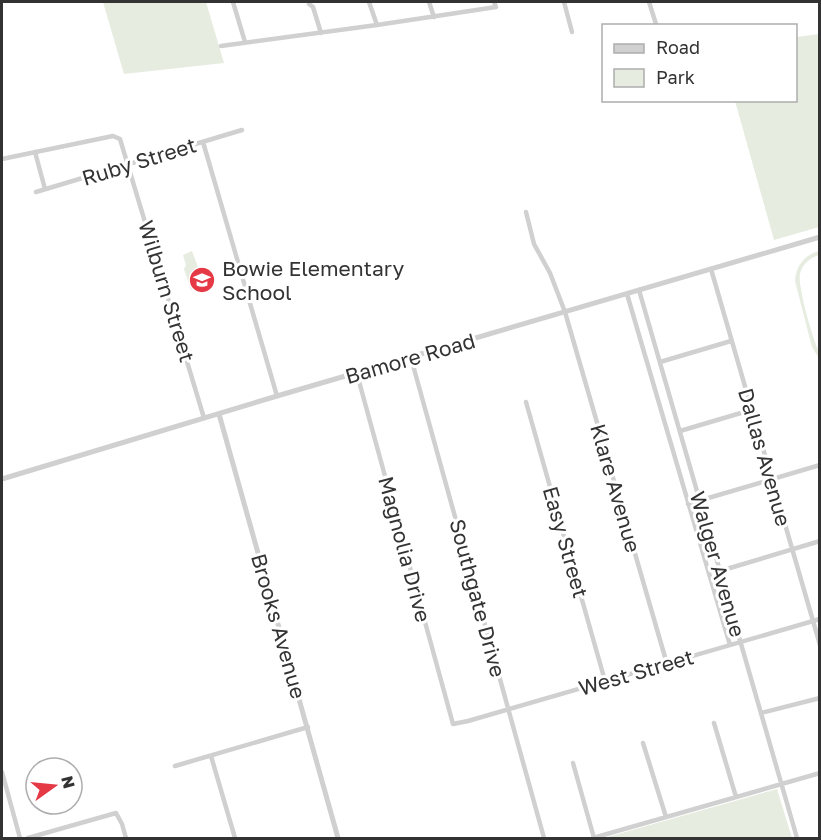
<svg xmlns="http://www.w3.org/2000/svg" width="821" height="840" font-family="'Golos Text',sans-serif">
  <rect width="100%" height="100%" fill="#fff"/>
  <path fill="#e6ecdf" d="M 103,2 L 206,2 L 224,63 L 124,74 Z
    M 819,34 L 819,227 L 774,240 L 735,101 L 796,100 L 796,37 Z
    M 192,251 L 204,283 L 191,290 L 184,269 L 186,265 L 183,255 Z
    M 819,251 L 819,255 C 810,258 802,264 800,274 C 797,284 813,341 819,351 L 819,358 L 812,347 L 795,281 C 796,266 804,255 819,251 Z
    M 777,789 L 792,838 L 604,838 Z"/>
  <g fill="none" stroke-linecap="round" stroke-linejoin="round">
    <path stroke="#d0d0d0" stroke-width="4.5" d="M 233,2 L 245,42
      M 369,2 L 377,25
      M 429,2 L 434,17
      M 564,2 L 572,32
      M 649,2 L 656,24
      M 309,4 L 313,7 L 321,33
      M 221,46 L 377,25 L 496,7 L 494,2
      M 203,142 L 277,396
      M 35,152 L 45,189
      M 2,159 L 113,136 L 120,139 L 204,418
      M 36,192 L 242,130
      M 526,212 L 534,244 L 550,273 L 565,312 L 667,664
      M 711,269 L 820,645
      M 639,290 L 797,838
      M 627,294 L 730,645
      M 411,358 L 544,838
      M 660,362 L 731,341
      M 357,374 L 453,724 L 468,721 L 820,619
      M 526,402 L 605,681
      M 680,431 L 751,410
      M 688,504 L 820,465
      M 720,571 L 820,541
      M 761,713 L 820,698
      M 714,723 L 736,797
      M 643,743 L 666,817
      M 211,756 L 235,838
      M 573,763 L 594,838
      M 175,766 L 308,727
      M 2,772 L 20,838
      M 28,838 L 116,813 L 122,824 L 126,838
      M 593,838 L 820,773"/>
    <path stroke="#d0d0d0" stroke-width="5" d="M 219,414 L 338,838
      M 2,479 L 277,396 L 820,237"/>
  </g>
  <defs>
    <g id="school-disc" transform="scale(1.35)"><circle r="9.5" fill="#e63946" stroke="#fff"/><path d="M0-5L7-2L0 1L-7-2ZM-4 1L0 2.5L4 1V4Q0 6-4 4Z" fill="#fff"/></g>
  </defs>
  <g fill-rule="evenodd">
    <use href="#school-disc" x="202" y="280"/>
  </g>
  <g text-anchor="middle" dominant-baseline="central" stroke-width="6" stroke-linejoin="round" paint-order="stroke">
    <g font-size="21" fill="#333" stroke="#fff">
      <text transform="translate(139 161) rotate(-17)">Ruby Street</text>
      <text transform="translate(167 291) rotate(73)">Wilburn Street</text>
      <text transform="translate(410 358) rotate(-16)">Bamore Road</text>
      <text transform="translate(765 457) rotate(74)">Dallas Avenue</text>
      <text transform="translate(616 488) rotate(74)">Klare Avenue</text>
      <text transform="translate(566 542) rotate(74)">Easy Street</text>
      <text transform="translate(405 549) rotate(75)">Magnolia Drive</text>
      <text transform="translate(718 564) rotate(74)">Walger Avenue</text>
      <text transform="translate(478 598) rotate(75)">Southgate Drive</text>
      <text transform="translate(279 626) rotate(74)">Brooks Avenue</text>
      <text transform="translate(636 672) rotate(-16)">West Street</text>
    </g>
    <g font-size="21" fill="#333" stroke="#fff" text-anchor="start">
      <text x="222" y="268">Bowie Elementary<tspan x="222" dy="24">School</tspan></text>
    </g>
  </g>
  <rect width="821" height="840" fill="none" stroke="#333333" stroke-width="6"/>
  <rect x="602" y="24" width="195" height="78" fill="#ffffff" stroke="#adadad" stroke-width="1.5"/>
  <rect x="614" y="44" width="30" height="9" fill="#d0d0d0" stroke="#adadad" stroke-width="1.5"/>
  <text x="656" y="54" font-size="18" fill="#333333">Road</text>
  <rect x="614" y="69" width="30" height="18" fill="#e6ecdf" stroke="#adadad" stroke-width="1.5"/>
  <text x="656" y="84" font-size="18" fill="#333333">Park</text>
  <g transform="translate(54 786) rotate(75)"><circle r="28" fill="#ffffff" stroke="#adadad" stroke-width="1.5"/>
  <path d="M0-4.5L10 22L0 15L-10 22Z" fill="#e63946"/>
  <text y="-9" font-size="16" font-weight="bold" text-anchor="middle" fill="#333333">N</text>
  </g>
</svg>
